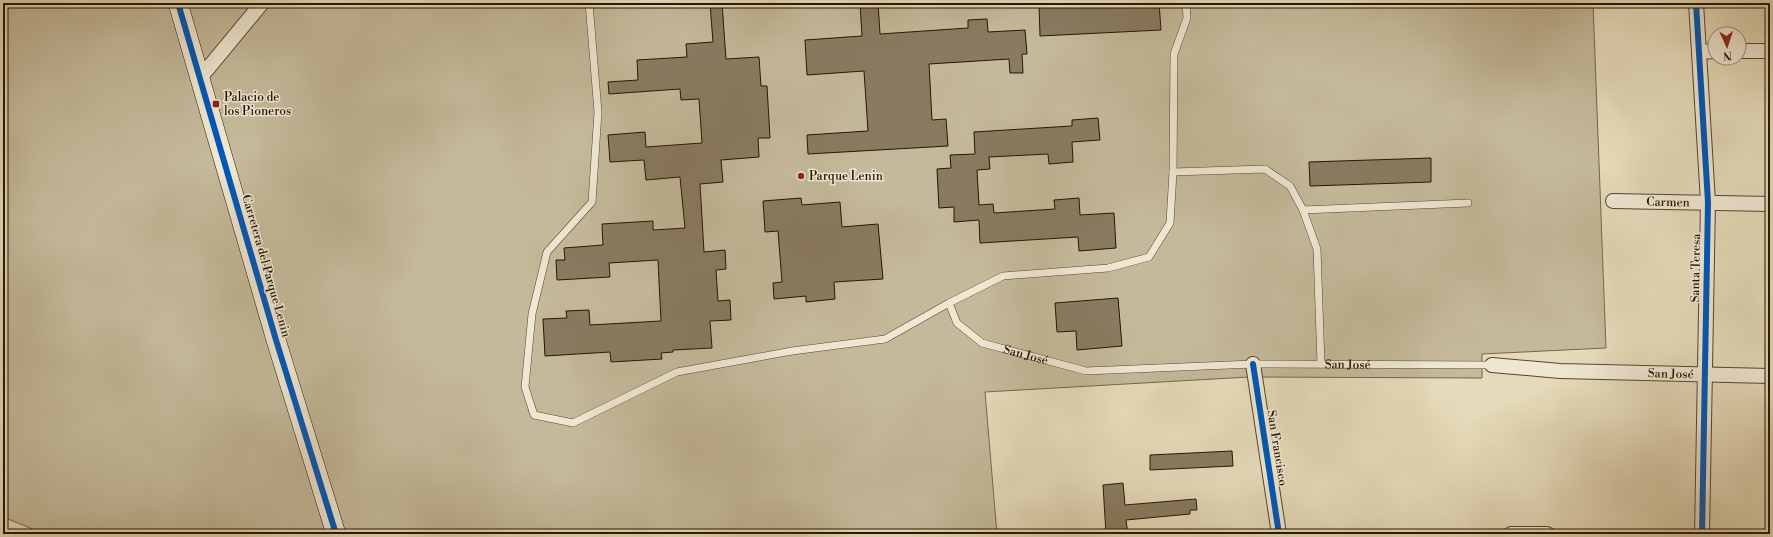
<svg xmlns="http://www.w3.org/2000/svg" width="1773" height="537" font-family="'Libre Bodoni',serif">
  <rect width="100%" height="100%" fill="#e5dab9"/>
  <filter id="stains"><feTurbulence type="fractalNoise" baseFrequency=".005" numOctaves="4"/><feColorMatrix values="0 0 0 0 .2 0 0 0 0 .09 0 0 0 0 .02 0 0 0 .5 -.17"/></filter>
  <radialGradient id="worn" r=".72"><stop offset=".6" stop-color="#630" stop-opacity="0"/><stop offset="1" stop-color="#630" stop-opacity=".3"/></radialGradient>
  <path fill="#c4b99a" stroke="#74674e" d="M 3,3 L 1593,3 L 1606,348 L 1482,354 L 1482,378 L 1249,377 L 985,392 L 997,534 L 45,534 L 3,517 Z"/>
  <path fill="#897b61" stroke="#251502" d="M 710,3 L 722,3 L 726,59 L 759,57 L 761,86 L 767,86 L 770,138 L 758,138 L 759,157 L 721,160 L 723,182 L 700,184 L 704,252 L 725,250 L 726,269 L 716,270 L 718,301 L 730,300 L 731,320 L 710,321 L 712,348 L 673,350 L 673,352 L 661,353 L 662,359 L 611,362 L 610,352 L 545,356 L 543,319 L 567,318 L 566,311 L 589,310 L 590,325 L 661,321 L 658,260 L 609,263 L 610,277 L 557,280 L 556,260 L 565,260 L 564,248 L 603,245 L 602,224 L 653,221 L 653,230 L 685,228 L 680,177 L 646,180 L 644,160 L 610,162 L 608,135 L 645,132 L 646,147 L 702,143 L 699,99 L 681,100 L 680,89 L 609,94 L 608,82 L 638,80 L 637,60 L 687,57 L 686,44 L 713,42 Z
    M 860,3 L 878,3 L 880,34 L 968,28 L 968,20 L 987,19 L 988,32 L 1025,30 L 1027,54 L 1022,54 L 1023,73 L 1010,73 L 1009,59 L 929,64 L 932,120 L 946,119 L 948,146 L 808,154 L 807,135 L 868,131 L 864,71 L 807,75 L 805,40 L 862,36 Z
    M 1039,3 L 1159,3 L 1161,30 L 1040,36 Z
    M 1098,118 L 1100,140 L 1072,142 L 1073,162 L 1049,164 L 1048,154 L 989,157 L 990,169 L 977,170 L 979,205 L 993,204 L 994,213 L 1055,209 L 1054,200 L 1079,198 L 1080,215 L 1114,213 L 1116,248 L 1079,251 L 1078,237 L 980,243 L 979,220 L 954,222 L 954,207 L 939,208 L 937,169 L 951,168 L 950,155 L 975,154 L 974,132 L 1072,126 L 1072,120 Z
    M 1431,158 L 1431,182 L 1310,186 L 1309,162 Z
    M 801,198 L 802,205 L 840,202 L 842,227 L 878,224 L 883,279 L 834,282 L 835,299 L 806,302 L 806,296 L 774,299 L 773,283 L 782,282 L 778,231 L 765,232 L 763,201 Z
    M 1118,298 L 1122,346 L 1077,350 L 1076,331 L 1057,332 L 1055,303 Z
    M 1232,451 L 1233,466 L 1150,470 L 1150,455 Z
    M 1123,483 L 1125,505 L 1196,499 L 1197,510 L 1190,510 L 1190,514 L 1126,520 L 1128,534 L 1106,534 L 1103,485 Z"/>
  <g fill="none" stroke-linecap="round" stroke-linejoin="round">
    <g stroke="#554630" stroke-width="8">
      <g id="lane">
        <path d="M 589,3 L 598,112 L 592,202 L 547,252 L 532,314 L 525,387 L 534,415 L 573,423 L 677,372 L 792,351 L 885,339 L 949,303 L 1003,276 L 1108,268 L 1149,257 L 1170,223 L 1173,172 L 1174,54 L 1187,18 L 1186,3"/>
        <path d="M 1173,172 L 1265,169 L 1290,186 L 1303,210 L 1317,249 L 1321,364"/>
        <path d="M 1303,210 L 1468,203"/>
        <path id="s1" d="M 949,303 L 957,323 L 982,343 L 1086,371 L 1253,364 L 1492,365"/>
      </g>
    </g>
    <g stroke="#554630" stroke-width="16">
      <g id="street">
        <path d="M 1696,3 L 1708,202 L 1702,534"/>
        <path d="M 1739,51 L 1770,51"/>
        <path d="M 1700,52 L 1715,51"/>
        <path d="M 200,78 L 262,3"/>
        <path id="s2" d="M 1613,201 L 1770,204"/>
        <path d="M 1253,364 L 1279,534"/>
        <path id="s3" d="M 1492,365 L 1560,371 L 1770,376"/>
        <path d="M 1511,534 L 1547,534"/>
      </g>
    </g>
    <g stroke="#251502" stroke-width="20">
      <path id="secondary" d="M 178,3 L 276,340 L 336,534"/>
    </g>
    <use href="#lane" stroke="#eee7d2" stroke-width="7"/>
    <use href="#street" stroke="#eee7d2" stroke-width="14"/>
    <use href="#secondary" stroke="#eee7d2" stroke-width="19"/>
    <g stroke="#eee7d2" stroke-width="8">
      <path id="cycleway" d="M 178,3 L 276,340 L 336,534
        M 1696,3 L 1708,202 L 1702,534
        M 1253,364 L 1279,534"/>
    </g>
    <use href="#cycleway" stroke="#0057b8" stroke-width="6"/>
  </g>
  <g fill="#8f2418" stroke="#eee7d2" stroke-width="1.5">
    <rect x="212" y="100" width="8" height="8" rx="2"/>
    <circle cx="801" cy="176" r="4"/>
  </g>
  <g text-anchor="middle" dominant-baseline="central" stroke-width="3" stroke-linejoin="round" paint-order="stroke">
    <g font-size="12" fill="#251502" stroke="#eee7d2" text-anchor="start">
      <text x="224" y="97">Palacio de<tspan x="224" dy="14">los Pioneros</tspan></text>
      <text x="809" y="176">Parque Lenin</text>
    </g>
    <g font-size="12" fill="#251502" stroke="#eee7d2">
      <text stroke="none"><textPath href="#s2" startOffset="55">Carmen</textPath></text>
      <text transform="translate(266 266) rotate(74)">Carretera del Parque Lenin</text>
      <text transform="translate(1696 268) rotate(-89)">Santa Teresa</text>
      <text stroke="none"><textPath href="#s1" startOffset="99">San José</textPath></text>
      <text stroke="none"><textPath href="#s1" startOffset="423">San José</textPath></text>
      <text stroke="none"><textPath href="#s3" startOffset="179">San José</textPath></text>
      <text transform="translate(1277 448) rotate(81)">San Francisco</text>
    </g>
  </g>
  <rect width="1773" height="537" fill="none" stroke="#e5dab9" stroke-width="16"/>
  <rect x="4" y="4" width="1765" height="529" fill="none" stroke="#251502" stroke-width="2"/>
  <rect x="8" y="8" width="1757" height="521" fill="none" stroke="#251502"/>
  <g transform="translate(1727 46) rotate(177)"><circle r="19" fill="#eee7d2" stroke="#9e937f"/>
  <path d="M0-3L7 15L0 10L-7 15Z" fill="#8f2418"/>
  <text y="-6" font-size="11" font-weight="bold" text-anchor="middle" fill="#251502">N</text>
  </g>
  <rect width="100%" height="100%" filter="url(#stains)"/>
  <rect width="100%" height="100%" fill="url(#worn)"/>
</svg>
